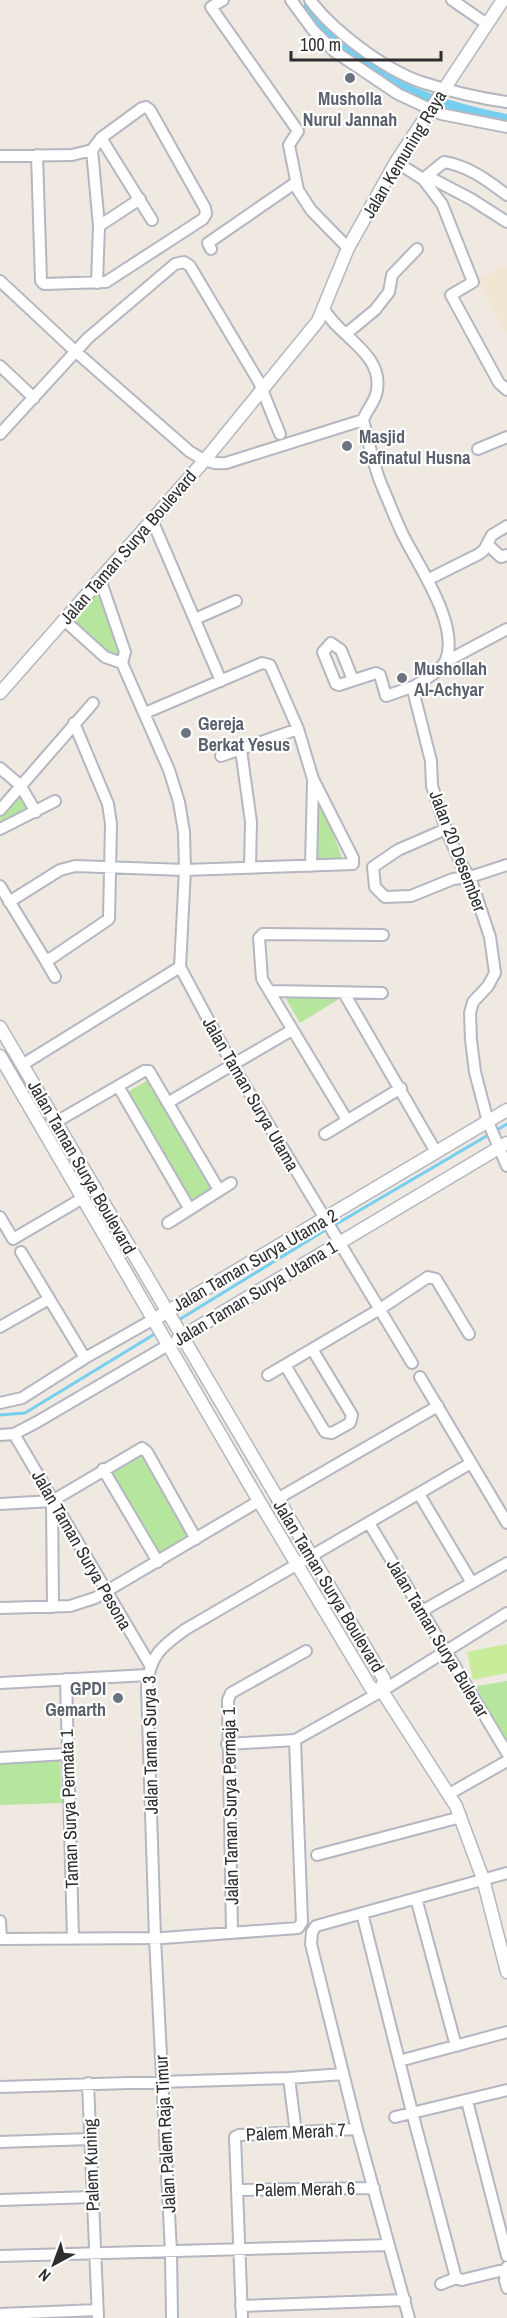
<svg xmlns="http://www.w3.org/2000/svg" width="507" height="2318" font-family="'Archivo Narrow',sans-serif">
  <rect width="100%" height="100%" fill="#efe9e1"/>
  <path fill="#f0e6d1" d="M 507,266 L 507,333 L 505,334 L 479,279 Z"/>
  <path fill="#b6e59e" d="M 100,582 L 131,679 L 71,617 Z
    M 306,757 L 343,861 L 314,860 Z
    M 22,789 L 33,809 L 0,825 L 0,818 Z
    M 283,994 L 339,999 L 300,1023 Z
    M 148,1080 L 215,1187 L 189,1202 L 126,1093 Z
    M 142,1451 L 190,1537 L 156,1555 L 109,1469 Z
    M 507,1681 L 507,1743 L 476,1686 Z
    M 60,1757 L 62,1803 L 0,1805 L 0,1760 Z"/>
  <path fill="#c9ec9a" d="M 507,1644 L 507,1673 L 473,1680 L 467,1652 Z"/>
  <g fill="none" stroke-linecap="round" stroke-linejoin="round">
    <path stroke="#75cff0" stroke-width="3" d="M 333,1226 L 507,1124
      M 177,1321 L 327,1229
      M 0,1415 L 25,1413 L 158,1332"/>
    <path stroke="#75cff0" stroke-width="10" d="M 309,5 C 358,78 424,103 507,119"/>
    <g stroke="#b4b7c1" stroke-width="14">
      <path id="minor" d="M 223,0 L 211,7 L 298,131 L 289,145 L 298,190 L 311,210 L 348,248
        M 291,0 L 313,30 L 334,51 L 398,94 L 441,114 L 507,127
        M 310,0 C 333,31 384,69 421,82 C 449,91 478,98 507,102
        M 452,0 L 487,24
        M 101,138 L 152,220
        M 92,150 L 99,226 L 97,283
        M 0,156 L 72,155 L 92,150 L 101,138 L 142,108 L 146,107 L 150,110 L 205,208 L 206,214 L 203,219 L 106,282 L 44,284 L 41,281 L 37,155
        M 396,162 L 423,179 L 442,204 L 473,282 L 451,295 L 499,383 L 507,390
        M 427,176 L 471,199 L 507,222
        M 423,179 L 444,162 C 469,166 488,181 507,195
        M 99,226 L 140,199
        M 211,249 L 208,243 L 295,183
        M 0,281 L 75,351 L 189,451 C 202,459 211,465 226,463 L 363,420
        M 324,309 C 339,337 383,353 377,390 C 376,401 367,409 363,420 C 369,442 373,465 382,486 C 389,502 395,518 402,533 C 417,564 460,624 446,660 C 441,672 424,679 415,686 L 414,694 L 431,761 L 432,786 L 446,829 L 461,864 L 470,877 L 490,937 L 495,973 L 488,986 L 473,1002 L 470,1013 L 471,1040 L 475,1072 L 488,1122 L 507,1166
        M 347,333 L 375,310 L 389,292 L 392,275 L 417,249
        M 0,366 L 34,398
        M 0,434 L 88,338 L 175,264 L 184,262 L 190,266 L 259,382 L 280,434
        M 478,449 L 507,437
        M 152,520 L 221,681
        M 487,544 L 501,557 L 507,555
        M 100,579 L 125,652 L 122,663 L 169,770 L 179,802 L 184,832 L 185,870 L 180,967 L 232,1064 L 412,1363
        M 429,579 L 479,554 L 484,550 L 492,535 L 507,526
        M 195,619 L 236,601
        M 64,620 L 105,657 L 122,663
        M 445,662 L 507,629
        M 353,680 L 341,650 L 331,643 L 323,652 L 336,684 L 339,685 L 376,673 L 380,675 L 386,696 L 415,686
        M 241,750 L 251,822 L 250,867
        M 221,756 L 298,729
        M 0,768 L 20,785 L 36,812
        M 0,810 L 93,703
        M 0,829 L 55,801
        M 446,829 L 398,850 L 373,867 L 375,887 L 385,897 L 411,896 L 453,879 L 470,877 L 507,865
        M 311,866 L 313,782
        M 0,886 L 44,958 L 50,959 L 109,919 L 111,824 L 108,804 L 74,723
        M 9,902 L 60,870 L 75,866 L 185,870 L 353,864 L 353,858 L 313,779 L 298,729 L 270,665 L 262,663 L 145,713
        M 44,958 L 55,977
        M 270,991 L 382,993
        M 344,993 L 436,1152
        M 22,1065 L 180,967
        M 118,1086 L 189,1208
        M 169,1102 L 292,1030
        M 347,1120 L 262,979 L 259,938 L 263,934 L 383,935
        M 56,1122 L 144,1071 L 149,1071 L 219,1190
        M 325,1134 L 401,1088
        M 0,1217 L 13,1239 L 83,1198
        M 168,1223 L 231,1183
        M 21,1252 L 85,1358
        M 0,1327 L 49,1299
        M 285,1365 L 325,1432 L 332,1433 L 350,1423 L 352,1415 L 312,1349
        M 268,1375 L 380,1309 L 428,1277 L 436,1279 L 469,1334
        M 420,1377 L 507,1523
        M 0,1403 L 22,1398 L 85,1358 L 154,1319
        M 14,1434 L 150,1665
        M 0,1435 L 14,1434 L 37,1422 L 170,1344
        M 103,1469 L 158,1562
        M 419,1494 L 472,1583
        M 277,1499 L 438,1406
        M 52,1501 L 53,1607
        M 0,1504 L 52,1501 L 142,1448 L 147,1452 L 196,1539
        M 369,1523 L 507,1753
        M 0,1608 L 70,1606 L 95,1598 L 259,1501
        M 422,1611 L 507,1563
        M 66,1679 L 73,1938
        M 0,1683 L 148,1675
        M 227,1744 L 295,1740 L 382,1691 L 507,1613
        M 0,1758 L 66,1754
        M 449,1794 L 507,1761
        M 317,1855 L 461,1817
        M 416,1898 L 456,2046
        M 362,1913 L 412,2112 L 456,2278
        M 0,1921 L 1,1939
        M 232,1933 L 228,1700 L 231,1693 L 306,1651
        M 0,1939 L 163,1938 L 298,1928 L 302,1922 L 295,1740
        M 399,2061 L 507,2032
        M 289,2078 L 296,2133
        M 88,2083 L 98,2318
        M 0,2087 L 289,2078 L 343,2074
        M 467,2101 L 507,2256
        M 395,2117 L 507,2090
        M 0,2142 L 90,2139
        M 237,2190 L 374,2188
        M 0,2200 L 93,2197
        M 0,2256 L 389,2245
        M 507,2267 L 505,2280 L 507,2288
        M 441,2284 L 456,2278 L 462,2280 L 507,2269
        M 241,2306 L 405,2300
        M 0,2314 L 98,2310
        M 172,2318 L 171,2252 L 155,1938 L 147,1687 C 149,1656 162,1646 186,1629 L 471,1463
        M 242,2318 L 235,2137 L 239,2135 L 357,2129
        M 409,2318 L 357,2129 L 311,1944 L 312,1932 L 316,1926 L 507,1873"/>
    </g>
    <g stroke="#b4b7c1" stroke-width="15">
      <path id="tertiary" d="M 0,693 L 204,461 L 318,321 L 348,248 L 396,162 L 503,0
        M 0,1027 L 384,1679 L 382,1691
        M 0,1056 L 259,1501 L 371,1688 L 382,1691
        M 160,1316 L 507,1110
        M 178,1339 L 507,1143
        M 382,1691 L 456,1806 L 483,1879 L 507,1972"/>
    </g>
    <use href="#minor" stroke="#fff" stroke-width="10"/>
    <use href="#tertiary" stroke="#fff" stroke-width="12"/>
  </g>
  <g fill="#6b7280" stroke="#fff" stroke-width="2">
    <circle cx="350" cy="78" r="6"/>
    <circle cx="347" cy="446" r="6"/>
    <circle cx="402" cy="678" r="6"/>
    <circle cx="186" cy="733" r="6"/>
    <circle cx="118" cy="1698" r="6"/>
  </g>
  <g text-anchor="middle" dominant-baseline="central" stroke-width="4.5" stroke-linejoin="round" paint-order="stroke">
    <g font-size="18" font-weight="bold" fill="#5b616d" stroke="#fff" text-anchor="start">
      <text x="350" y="98" text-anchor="middle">Musholla<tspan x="350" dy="21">Nurul Jannah</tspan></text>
      <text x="359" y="436">Masjid<tspan x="359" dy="21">Safinatul Husna</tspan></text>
      <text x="414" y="668">Mushollah<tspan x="414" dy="21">Al-Achyar</tspan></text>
      <text x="198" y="723">Gereja<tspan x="198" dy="21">Berkat Yesus</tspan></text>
      <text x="106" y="1688" text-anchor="end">GPDI<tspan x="106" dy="21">Gemarth</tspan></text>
    </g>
    <g font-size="18" fill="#2e2e2e" stroke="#fff">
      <text transform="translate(404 154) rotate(-59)">Jalan Kemuning Raya</text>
      <text transform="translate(128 547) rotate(-49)">Jalan Taman Surya Boulevard</text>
      <text transform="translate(458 851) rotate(69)">Jalan 20 Desember</text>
      <text transform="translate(251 1094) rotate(60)">Jalan Taman Surya Utama</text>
      <text transform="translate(82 1167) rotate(60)">Jalan Taman Surya Boulevard</text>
      <text transform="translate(255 1260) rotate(-30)">Jalan Taman Surya Utama 2</text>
      <text transform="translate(255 1293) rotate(-31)">Jalan Taman Surya Utama 1</text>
      <text transform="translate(82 1550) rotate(60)">Jalan Taman Surya Pesona</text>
      <text transform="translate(329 1586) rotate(59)">Jalan Taman Surya Boulevard</text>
      <text transform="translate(438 1638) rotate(59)">Jalan Taman Surya Bulevar</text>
      <text transform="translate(150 1745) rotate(-91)">Jalan Taman Surya 3</text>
      <text transform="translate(230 1806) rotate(-91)">Jalan Taman Surya Permaja 1</text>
      <text transform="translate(69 1809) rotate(-92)">Taman Surya Permata 1</text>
      <text transform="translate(296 2132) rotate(-3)">Palem Merah 7</text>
      <text transform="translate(165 2134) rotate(-93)">Jalan Palem Raja Timur</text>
      <text transform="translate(91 2165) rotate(-92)">Palem Kuning</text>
      <text transform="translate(305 2189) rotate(-1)">Palem Merah 6</text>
    </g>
  </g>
  <g transform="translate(54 2264) rotate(221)" stroke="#ffffff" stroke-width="4.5" paint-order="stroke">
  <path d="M0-4.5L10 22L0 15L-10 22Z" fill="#2e2e2e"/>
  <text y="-9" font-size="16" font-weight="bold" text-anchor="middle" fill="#2e2e2e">N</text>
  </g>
  <path d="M291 51v9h150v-9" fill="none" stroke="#2e2e2e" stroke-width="3"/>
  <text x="300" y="51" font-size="18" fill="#2e2e2e" stroke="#ffffff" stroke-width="4.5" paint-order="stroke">100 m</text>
</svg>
